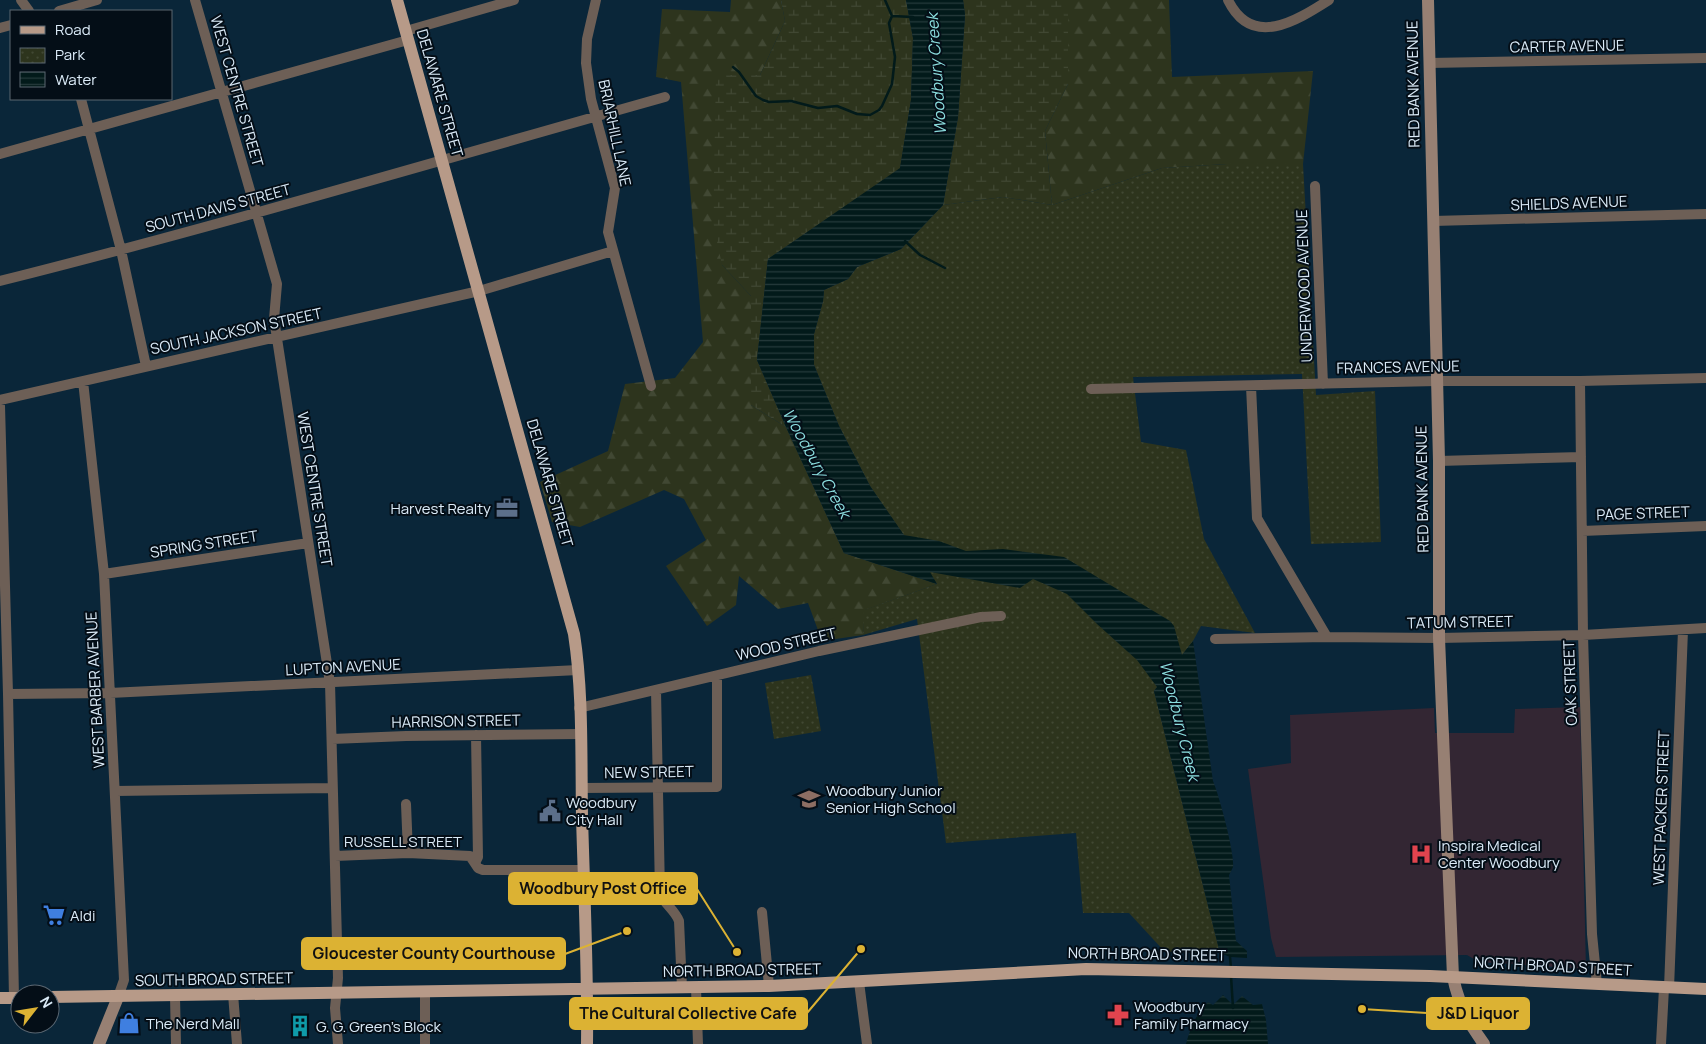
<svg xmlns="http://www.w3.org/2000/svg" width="1706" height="1044" font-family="Manrope,sans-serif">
  <defs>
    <pattern id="forest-firs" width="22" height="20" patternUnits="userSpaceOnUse" patternTransform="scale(1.25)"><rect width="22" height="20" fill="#2d341d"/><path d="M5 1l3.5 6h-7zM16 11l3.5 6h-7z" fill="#414833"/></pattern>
    <pattern id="wetland-marsh" width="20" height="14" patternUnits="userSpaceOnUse" patternTransform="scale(1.25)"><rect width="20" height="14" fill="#2d341d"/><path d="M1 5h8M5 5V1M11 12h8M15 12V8" fill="none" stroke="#414833"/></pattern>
    <pattern id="park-dots" width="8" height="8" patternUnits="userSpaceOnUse" patternTransform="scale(1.25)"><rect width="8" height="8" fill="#2d341d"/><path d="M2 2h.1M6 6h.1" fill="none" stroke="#414833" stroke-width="1.8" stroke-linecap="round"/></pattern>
    <pattern id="water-rules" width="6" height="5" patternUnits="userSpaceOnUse" patternTransform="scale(1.25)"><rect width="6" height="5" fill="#021a1a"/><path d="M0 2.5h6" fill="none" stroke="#263b3c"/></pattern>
  </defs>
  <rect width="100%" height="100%" fill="#0a2639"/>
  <path fill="#332633" d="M 1580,707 L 1586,969 L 1479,962 L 1467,955 L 1276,957 L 1271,938 L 1248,769 L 1291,763 L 1290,715 L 1434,708 L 1435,733 L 1514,733 L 1515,709 Z"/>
  <path fill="url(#forest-firs)" d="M 731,0 L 781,0 L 785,21 L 760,75 L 716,75 L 722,265 L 751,296 L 751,405 L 786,427 L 844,553 L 937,584 L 865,610 L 863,635 L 822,641 L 808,603 L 778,609 L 739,576 L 736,605 L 707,626 L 666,566 L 706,540 L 684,499 L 664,490 L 580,527 L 552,522 L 540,482 L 608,451 L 625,384 L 675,378 L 703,342 L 681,82 L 656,77 L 662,9 L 730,12 Z
    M 1068,0 L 1169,0 L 1172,77 L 1313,71 L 1303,164 L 1227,164 L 1162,168 L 1052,205 L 1045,131 L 1068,84 Z"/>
  <path fill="url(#wetland-marsh)" d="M 781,0 L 906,0 L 913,38 L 911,100 L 900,169 L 768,259 L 757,360 L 786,427 L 751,405 L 751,296 L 722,265 L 713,223 L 716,75 L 760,75 L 785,21 Z
    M 963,0 L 1068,0 L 1068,84 L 1045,131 L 1052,205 L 1003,197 L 943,205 L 958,117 L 965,15 Z"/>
  <path fill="url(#park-dots)" d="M 1227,164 L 1303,164 L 1316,395 L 1375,391 L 1381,542 L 1311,544 L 1302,374 L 1133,377 L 1141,442 L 1186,450 L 1204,539 L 1255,633 L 1201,626 L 1193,641 L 1154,691 L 1220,953 L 1165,952 L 1129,913 L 1083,913 L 1076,833 L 946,843 L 917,619 L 863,635 L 864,610 L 937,584 L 870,486 L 839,426 L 814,365 L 814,334 L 823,301 L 824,290 L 848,279 L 857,267 L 901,249 L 943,205 L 1003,197 L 1052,205 L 1162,168 Z
    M 811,675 L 821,731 L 774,739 L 765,683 Z"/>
  <path fill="url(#water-rules)" d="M 906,0 L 963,0 L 965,15 L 958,117 L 943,205 L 901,249 L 857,267 L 848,279 L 824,290 L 823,301 L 814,334 L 814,365 L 839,426 L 870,486 L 904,535 L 939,541 L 966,551 L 1003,549 L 1064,557 L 1170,621 L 1174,626 L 1182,655 L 1193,641 L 1213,781 C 1219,795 1235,854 1233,867 C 1232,869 1230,874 1229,875 L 1236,941 L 1247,951 L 1247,958 L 1230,957 L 1220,953 L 1154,691 L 1157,687 L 1137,660 L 1097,624 L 1067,594 L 1033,579 L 1020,588 L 930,572 L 937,584 L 844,553 L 786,427 L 757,360 L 768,259 L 900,168 L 911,100 L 913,38 Z
    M 1223,995 L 1233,1005 L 1242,996 L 1253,1005 L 1262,1004 L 1266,1020 L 1268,1044 L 1186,1044 C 1190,1029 1196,1013 1208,1002 L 1213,1005 Z"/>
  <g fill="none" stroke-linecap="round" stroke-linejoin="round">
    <path stroke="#021a1a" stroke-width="2.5" d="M 892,16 L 913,17
      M 733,67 L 739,72 L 756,96 L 763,100 L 769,102 L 791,101 L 818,108 L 837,106 L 857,114 L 870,115 L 879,110 L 882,106 L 892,84 L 895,57 L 889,23 L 892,16 L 885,0
      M 905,241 L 920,255 L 945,268
      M 1230,957 L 1231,968
      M 1231,976 L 1233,1008"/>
    <path stroke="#6d5f56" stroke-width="10" d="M 21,0 L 29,11
      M 195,0 L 277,284 L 274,319 L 330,683 L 338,978 L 335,1008 L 338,1044
      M 596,0 L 587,39 L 586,63 L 591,99 L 615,188 L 608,232 L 651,386
      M 1228,0 C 1252,49 1296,21 1329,0
      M 59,11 L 97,0
      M 0,28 L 11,25
      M 406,31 L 514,0
      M 1429,63 L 1706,58
      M 81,99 L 121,250 L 146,366
      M 0,154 L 408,40
      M 1315,186 L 1323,384
      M 1433,221 L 1706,214
      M 0,281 C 223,225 444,159 665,97
      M 83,381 L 104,574 L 124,980 L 118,997
      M 1580,381 L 1583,635 L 1592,934 L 1597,984
      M 1251,386 L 1257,518 L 1327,637
      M 1091,389 L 1437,381 L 1580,381 L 1706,378
      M 0,400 L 479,291 L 613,251
      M 0,406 L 8,694 L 14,998
      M 1439,461 L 1581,457
      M 1582,531 L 1706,526
      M 104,574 L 308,543
      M 1215,639 L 1327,637 L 1439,638 L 1583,635 L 1706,628
      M 656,690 L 660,893 C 664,904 675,910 679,921 L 682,988
      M 8,694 L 110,693 L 578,670
      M 579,708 L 819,651 L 981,617 L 1001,616
      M 332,739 L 406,736 L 581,734
      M 582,788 L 717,787 L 717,676
      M 115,791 L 332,788
      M 406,804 L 408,853
      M 335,856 L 408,853 L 470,856 L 478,868 L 483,870 L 584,870
      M 475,863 L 478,857 L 476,735
      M 762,912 L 769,986
      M 859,982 L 867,1044
      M 696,988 L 698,1044
      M 1669,988 L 1683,630
      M 425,991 L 425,1044
      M 233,994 L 237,1044
      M 175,996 L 176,1044
      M 1661,1044 L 1664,988"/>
    <path stroke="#978073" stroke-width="12" d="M 1428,0 L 1439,461 L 1439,638 L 1453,977 C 1458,1002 1468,1023 1484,1044
      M 99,1044 L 118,997"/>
    <path stroke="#b79a88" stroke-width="12" d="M 397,0 L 574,634 C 583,692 581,756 582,816 C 584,892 588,968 587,1044
      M 50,997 L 769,986 L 1086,969 L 1430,976 L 1706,989
      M 0,998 L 20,998"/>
  </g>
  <defs>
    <g id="office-bare" transform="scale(1.725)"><path d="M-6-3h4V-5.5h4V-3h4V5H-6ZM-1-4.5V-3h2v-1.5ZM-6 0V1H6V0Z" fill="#5c6f8a" stroke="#040e17" stroke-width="2.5" paint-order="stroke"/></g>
    <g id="school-bare" transform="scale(1.725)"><path d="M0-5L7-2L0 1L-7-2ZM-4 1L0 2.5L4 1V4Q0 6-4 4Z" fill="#8d6e63" stroke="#040e17" stroke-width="2.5" paint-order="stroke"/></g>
    <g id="civic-bare" transform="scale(1.725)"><path d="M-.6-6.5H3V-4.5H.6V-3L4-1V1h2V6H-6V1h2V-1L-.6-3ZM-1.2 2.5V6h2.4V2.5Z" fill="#5c6f8a" stroke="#040e17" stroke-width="2.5" paint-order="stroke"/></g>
    <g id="hospital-bare" transform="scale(1.725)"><path d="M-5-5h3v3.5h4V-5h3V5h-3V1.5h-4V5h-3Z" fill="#e0444e" stroke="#040e17" stroke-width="2.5" paint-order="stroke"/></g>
    <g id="supermarket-bare" transform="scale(1.725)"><path d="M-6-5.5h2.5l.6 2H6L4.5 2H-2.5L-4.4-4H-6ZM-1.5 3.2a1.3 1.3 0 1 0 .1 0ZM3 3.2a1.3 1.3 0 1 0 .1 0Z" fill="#3f7fe0" stroke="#040e17" stroke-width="2.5" paint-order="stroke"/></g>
    <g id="pharmacy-bare" transform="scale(1.725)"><path d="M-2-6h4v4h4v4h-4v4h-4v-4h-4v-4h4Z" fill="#e0444e" stroke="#040e17" stroke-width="2.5" paint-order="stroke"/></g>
    <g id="shop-bare" transform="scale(1.725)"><path d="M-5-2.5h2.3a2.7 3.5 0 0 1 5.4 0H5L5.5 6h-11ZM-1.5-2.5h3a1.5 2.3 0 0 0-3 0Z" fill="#3f7fe0" stroke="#040e17" stroke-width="2.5" paint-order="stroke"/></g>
    <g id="building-bare" transform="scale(1.725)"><path d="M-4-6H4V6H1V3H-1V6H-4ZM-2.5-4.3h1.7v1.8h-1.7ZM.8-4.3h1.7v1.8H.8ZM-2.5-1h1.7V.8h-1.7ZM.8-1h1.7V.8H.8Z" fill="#0f9aa8" stroke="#040e17" stroke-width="2.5" paint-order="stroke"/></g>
  </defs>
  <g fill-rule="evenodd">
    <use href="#office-bare" x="507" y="508"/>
    <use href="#school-bare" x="809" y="799"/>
    <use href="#civic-bare" x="550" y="811"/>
    <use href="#hospital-bare" x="1421" y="854"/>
    <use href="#supermarket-bare" x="54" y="915"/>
    <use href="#pharmacy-bare" x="1118" y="1015"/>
    <use href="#shop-bare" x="129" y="1023"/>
    <use href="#building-bare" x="300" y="1026"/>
  </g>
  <g text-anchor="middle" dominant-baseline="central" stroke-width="4" stroke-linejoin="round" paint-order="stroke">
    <g font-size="15" fill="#dbebf8" stroke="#040e17">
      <text transform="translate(1567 46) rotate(-1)">CARTER AVENUE</text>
      <text transform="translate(1413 84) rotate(-91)">RED BANK AVENUE</text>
      <text transform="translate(237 91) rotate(74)">WEST CENTRE STREET</text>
      <text transform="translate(440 93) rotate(74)">DELAWARE STREET</text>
      <text transform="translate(615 133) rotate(78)">BRIARHILL LANE</text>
      <text transform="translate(1569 203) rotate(-2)">SHIELDS AVENUE</text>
      <text transform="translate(218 208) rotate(-15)">SOUTH DAVIS STREET</text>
      <text transform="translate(1304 286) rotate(-92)">UNDERWOOD AVENUE</text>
      <text transform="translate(236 331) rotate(-12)">SOUTH JACKSON STREET</text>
      <text transform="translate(1398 367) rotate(-1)">FRANCES AVENUE</text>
      <text transform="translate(550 483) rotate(74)">DELAWARE STREET</text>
      <text transform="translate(315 489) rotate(81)">WEST CENTRE STREET</text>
      <text transform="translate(1422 489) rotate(-91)">RED BANK AVENUE</text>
      <text transform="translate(1643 513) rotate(-2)">PAGE STREET</text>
      <text transform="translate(204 544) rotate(-9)">SPRING STREET</text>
      <text transform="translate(1460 622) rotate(-1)">TATUM STREET</text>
      <text transform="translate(786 644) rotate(-13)">WOOD STREET</text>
      <text transform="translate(343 667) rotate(-3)">LUPTON AVENUE</text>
      <text transform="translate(1570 683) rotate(-92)">OAK STREET</text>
      <text transform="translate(95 690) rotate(-93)">WEST BARBER AVENUE</text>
      <text transform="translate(456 721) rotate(-1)">HARRISON STREET</text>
      <text transform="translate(649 772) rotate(-1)">NEW STREET</text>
      <text transform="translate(1661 808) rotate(-88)">WEST PACKER STREET</text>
      <text x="403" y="841">RUSSELL STREET</text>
      <text transform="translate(1147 954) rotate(1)">NORTH BROAD STREET</text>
      <text transform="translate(1553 966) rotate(3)">NORTH BROAD STREET</text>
      <text transform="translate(742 970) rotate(-1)">NORTH BROAD STREET</text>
      <text transform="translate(214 979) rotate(-1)">SOUTH BROAD STREET</text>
    </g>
    <g font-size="15" fill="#dbebf8" stroke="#040e17" text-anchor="start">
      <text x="491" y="508" text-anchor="end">Harvest Realty</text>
      <text x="826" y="790">Woodbury Junior<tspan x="826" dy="17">Senior High School</tspan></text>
      <text x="566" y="802">Woodbury<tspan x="566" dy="17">City Hall</tspan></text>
      <text x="1438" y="845">Inspira Medical<tspan x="1438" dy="17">Center Woodbury</tspan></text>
      <text x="70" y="915">Aldi</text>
      <text x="1134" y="1006">Woodbury<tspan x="1134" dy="17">Family Pharmacy</tspan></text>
      <text x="146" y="1023">The Nerd Mall</text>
      <text x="316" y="1026">G. G. Green's Block</text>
    </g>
    <g font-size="16" font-style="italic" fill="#8bddde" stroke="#040e17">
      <text transform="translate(936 74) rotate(-94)">Woodbury Creek</text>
      <text transform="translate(817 463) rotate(61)">Woodbury Creek</text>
      <text transform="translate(1180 721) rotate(76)">Woodbury Creek</text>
    </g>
  </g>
  <path fill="none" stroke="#dcb233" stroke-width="2" d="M737 952L697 889M627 931L565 954M861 949L807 1013M1362 1009L1427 1013"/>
  <g fill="#dcb233" stroke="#040e17" stroke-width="2">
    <circle cx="737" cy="952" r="5"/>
    <circle cx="627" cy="931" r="5"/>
    <circle cx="861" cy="949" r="5"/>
    <circle cx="1362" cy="1009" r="5"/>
  </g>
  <g fill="#dcb233" stroke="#dcb233" stroke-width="2">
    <rect x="509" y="873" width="188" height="31" rx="5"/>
    <rect x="302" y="938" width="263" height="31" rx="5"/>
    <rect x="570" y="998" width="237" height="31" rx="5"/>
    <rect x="1427" y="998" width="102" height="31" rx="5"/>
  </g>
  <g font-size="16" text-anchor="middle" font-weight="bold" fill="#111">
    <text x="603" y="894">Woodbury Post Office</text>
    <text x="434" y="959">Gloucester County Courthouse</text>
    <text x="688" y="1019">The Cultural Collective Cafe</text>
    <text x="1478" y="1019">J&amp;D Liquor</text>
  </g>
  <rect x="10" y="10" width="162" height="90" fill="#040e17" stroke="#5a6671"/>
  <rect x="20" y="26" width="25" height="8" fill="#b79a88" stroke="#5a6671"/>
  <text x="55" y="35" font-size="15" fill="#dbebf8">Road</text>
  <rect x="20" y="48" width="25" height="15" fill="url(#park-dots)" stroke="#5a6671"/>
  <text x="55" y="60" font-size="15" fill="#dbebf8">Park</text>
  <rect x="20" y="72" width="25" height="15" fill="url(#water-rules)" stroke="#5a6671"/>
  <text x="55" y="85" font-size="15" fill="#dbebf8">Water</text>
  <g transform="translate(35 1009) rotate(59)"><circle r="24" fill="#040e17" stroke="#5a6671"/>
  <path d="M0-4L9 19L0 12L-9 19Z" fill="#dcb233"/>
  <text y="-8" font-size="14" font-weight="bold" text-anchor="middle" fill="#dbebf8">N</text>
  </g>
</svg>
